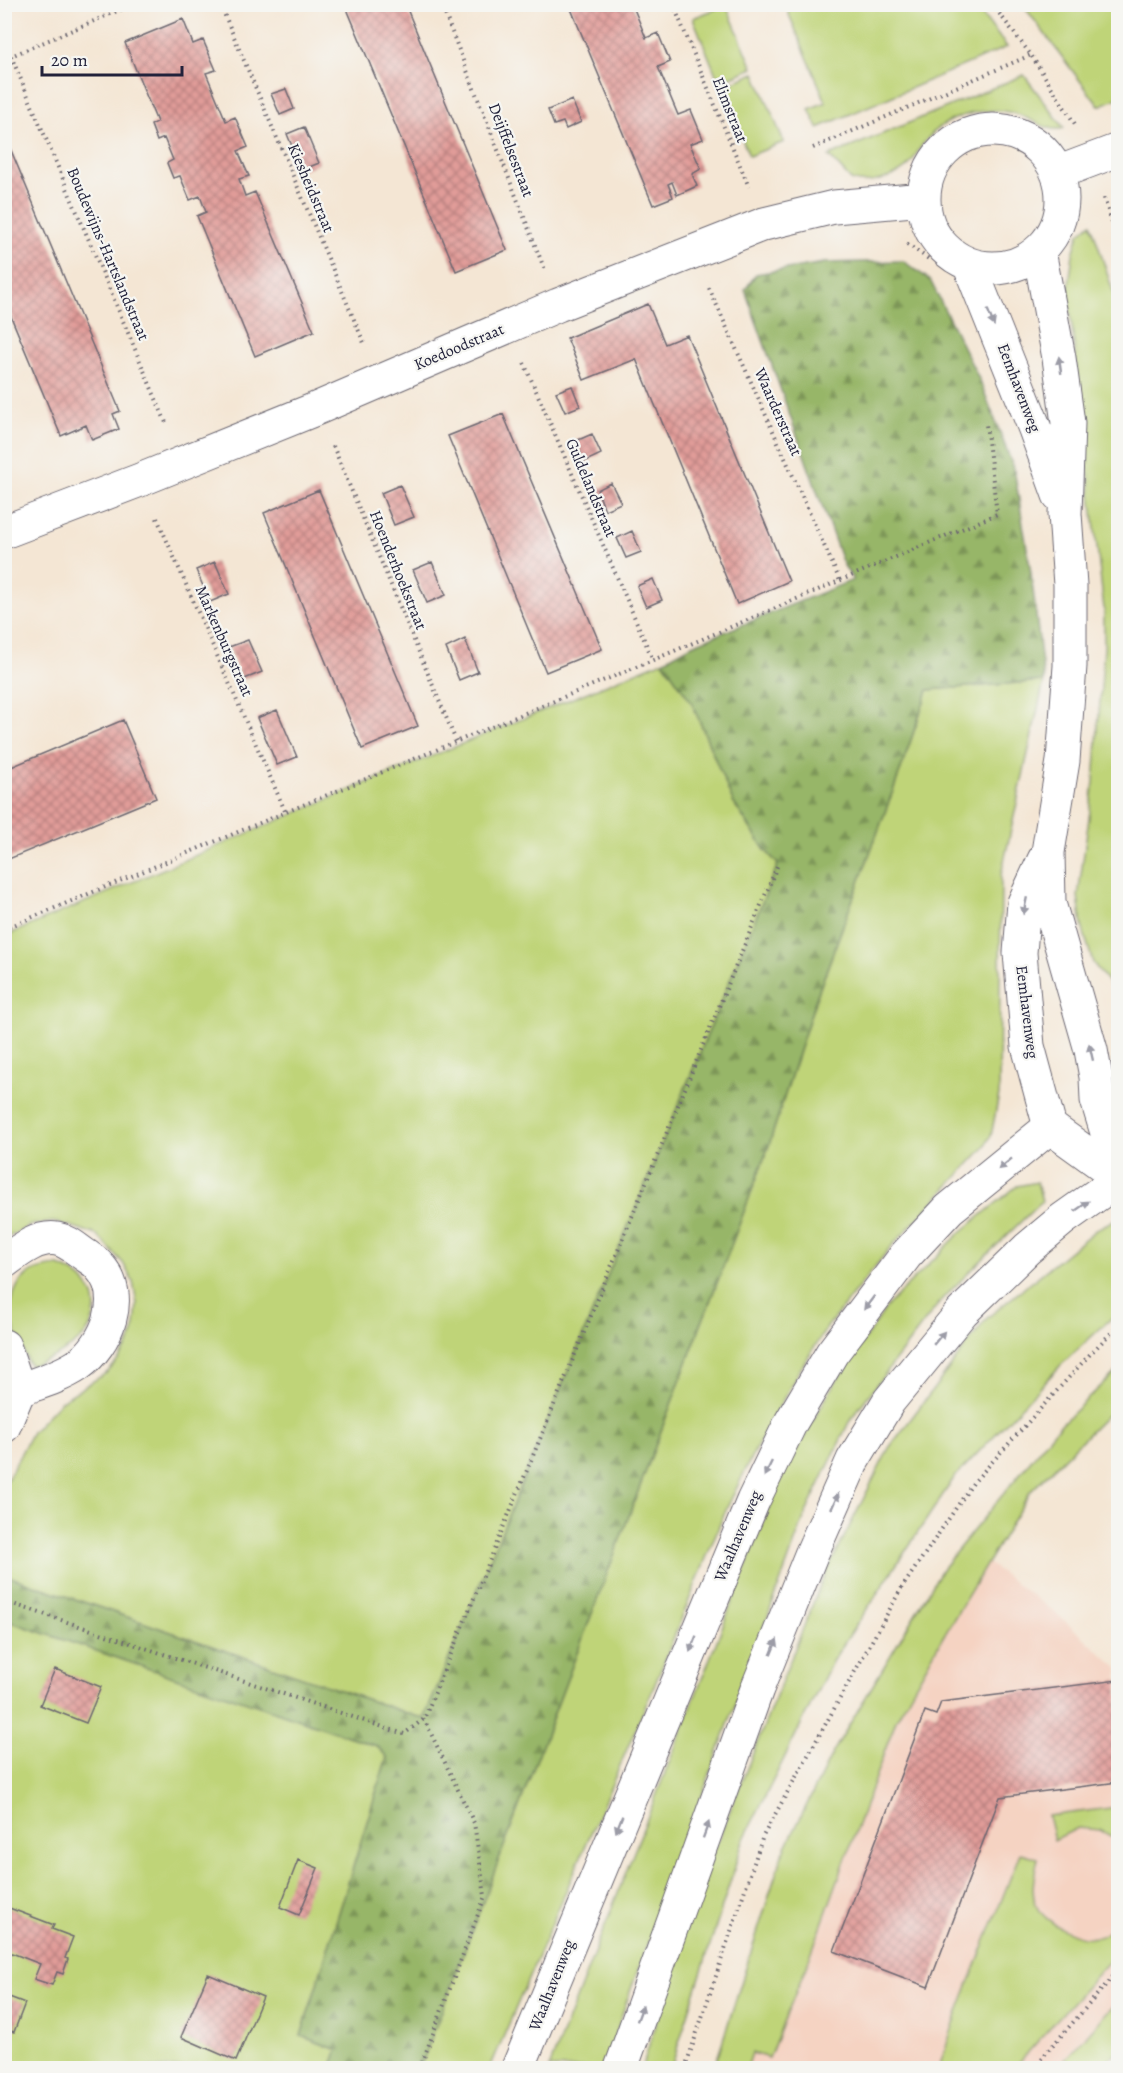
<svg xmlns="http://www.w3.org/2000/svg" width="1123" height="2073" font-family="Alegreya,serif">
  <defs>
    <pattern id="forest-firs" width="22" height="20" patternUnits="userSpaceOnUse" patternTransform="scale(1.5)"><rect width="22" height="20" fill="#97b668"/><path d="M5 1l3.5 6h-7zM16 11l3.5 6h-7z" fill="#7b9457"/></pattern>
    <pattern id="building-cross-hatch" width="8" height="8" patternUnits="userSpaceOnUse" patternTransform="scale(1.5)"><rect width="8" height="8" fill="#e19c99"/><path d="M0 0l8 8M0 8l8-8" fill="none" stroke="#b67f7e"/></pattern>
  </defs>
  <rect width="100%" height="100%" fill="#f6f6f2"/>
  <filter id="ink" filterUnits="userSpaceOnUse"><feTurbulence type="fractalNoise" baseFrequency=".0167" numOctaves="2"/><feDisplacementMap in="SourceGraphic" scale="12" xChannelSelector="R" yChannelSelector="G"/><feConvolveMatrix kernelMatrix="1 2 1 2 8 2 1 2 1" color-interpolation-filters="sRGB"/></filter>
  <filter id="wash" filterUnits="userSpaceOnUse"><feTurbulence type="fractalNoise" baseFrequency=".008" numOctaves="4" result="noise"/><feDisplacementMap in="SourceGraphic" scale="24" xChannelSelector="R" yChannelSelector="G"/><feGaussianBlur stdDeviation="1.35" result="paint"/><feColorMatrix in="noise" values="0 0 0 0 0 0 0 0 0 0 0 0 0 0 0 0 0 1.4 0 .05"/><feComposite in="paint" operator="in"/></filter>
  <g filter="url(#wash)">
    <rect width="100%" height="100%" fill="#f4e6d4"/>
    <path fill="#f5d3c2" d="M 988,1563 L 1057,1614 L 1118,1668 L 1118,2050 L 1102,2068 L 747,2068 L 752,2053 L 768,2058 L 810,1957 L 896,1720 L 941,1640 Z"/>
    <path fill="#bfd478" stroke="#707b5a" stroke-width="1.5" d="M 726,5 L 753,68 L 719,82 L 693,18 Z
      M 785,5 L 975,5 L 1007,47 L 818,128 L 809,109 L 826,102 Z
      M 1023,5 L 1118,5 L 1118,98 L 1099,106 Z
      M 755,73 L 784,142 L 749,156 L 721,87 Z
      M 1024,75 L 1064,128 C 1050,133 1033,120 1020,115 C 997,107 974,110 952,120 C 937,127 927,137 918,151 C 916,155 914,159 911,163 C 898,177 868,187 851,180 L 829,156 Z
      M 1091,223 L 1118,307 L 1118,995 L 1093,963 L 1082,926 L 1078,896 L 1094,782 L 1104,647 L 1104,609 L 1068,292 L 1073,254 L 1079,234 Z
      M 663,661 L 692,703 L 733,802 L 765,850 L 778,864 L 424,1719 L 5,1575 L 4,1486 L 32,1432 L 61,1401 L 108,1372 L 119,1359 L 130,1342 L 135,1325 L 137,1304 L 133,1282 L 123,1263 L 97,1235 L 71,1226 L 53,1222 L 31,1225 L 5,1239 L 5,936 L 357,787 Z
      M 1044,681 L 1001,875 L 999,1095 L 991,1136 L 983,1149 L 889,1249 L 828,1326 L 799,1371 L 755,1450 L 724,1514 L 655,1684 L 490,2068 L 420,2068 L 768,1148 L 814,1004 L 901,769 L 928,690 Z
      M 1037,1182 L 1042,1201 L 942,1299 L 850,1420 L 805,1515 L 632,1986 L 604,2068 L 549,2068 L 780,1480 L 831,1389 L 888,1305 L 962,1231 L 1017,1186 Z
      M 1118,1218 L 1118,1312 L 1062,1364 L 954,1478 L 833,1660 L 743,1841 L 671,2068 L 642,2068 L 691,1908 L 822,1581 L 889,1448 L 987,1318 L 1097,1229 Z
      M 59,1266 C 80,1274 99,1290 94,1315 C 92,1324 89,1332 81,1339 C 67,1351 49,1360 31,1366 L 27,1361 C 24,1348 15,1335 12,1321 C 8,1305 15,1280 32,1272 C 40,1268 50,1267 59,1266 Z
      M 1118,1370 L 1118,1404 L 1030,1492 L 941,1640 L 896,1720 L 810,1957 L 769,2058 L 752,2053 L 747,2068 L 714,2068 L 782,1855 L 833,1752 L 942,1569 L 1058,1427 Z
      M 5,1620 L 377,1746 L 387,1757 L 301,2036 L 338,2050 L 331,2068 L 5,2068 Z
      M 1118,1807 L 1118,1840 L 1100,1830 L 1078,1828 L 1054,1840 L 1048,1816 Z
      M 1020,1853 L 1038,1858 C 1035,1873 1030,1890 1036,1905 C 1044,1923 1082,1943 1101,1936 C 1105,1934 1109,1931 1113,1928 L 1118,1933 L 1118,1951 L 1014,2068 L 946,2068 L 940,2064 L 960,2006 Z
      M 1118,2001 L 1118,2050 L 1102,2068 L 1057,2068 Z"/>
    <path fill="url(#forest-firs)" stroke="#5c6c52" stroke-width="1.5" d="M 903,261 L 930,280 L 980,381 L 1014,469 L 1031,573 L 1044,681 L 928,690 L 901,769 L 814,1004 L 768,1148 L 420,2068 L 331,2068 L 338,2050 L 301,2036 L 387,1757 L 377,1746 L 5,1620 L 5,1575 L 424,1719 L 778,864 L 765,850 L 733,802 L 692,703 L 663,661 L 692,645 L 853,580 L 843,564 L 745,290 L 756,274 L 824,263 Z"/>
    <g id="blocks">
      <path fill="url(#building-cross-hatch)" d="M 345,4 L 405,4 L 507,250 L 456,271 Z
        M 569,4 L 632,4 L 646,38 L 658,33 L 670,62 L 658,67 L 678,115 L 691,110 L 703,139 L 690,144 L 701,169 L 692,174 L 697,186 L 677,195 L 672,182 L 668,184 L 673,197 L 653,205 Z
        M 183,19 L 193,44 L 203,40 L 216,70 L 206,73 L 226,121 L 235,117 L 248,147 L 238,151 L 249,176 L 239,179 L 245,196 L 255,192 L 314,331 L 255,356 L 197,216 L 206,212 L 200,196 L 190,200 L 180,176 L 173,178 L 167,163 L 173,160 L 164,138 L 157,141 L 151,125 L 157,122 L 125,43 Z
        M 286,89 L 294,109 L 280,115 L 271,94 Z
        M 572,100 L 581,122 L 566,129 L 563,122 L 554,125 L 548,110 Z
        M 304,127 L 319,163 L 302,170 L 287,134 Z
        M 5,136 L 120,411 L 113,414 L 119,429 L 92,440 L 86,425 L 61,436 L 4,300 Z
        M 648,304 L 665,344 L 687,335 L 789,581 L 737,604 L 636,359 L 584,380 L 567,338 Z
        M 572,386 L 580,406 L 565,412 L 556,392 Z
        M 503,414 L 602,649 L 546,672 L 448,436 Z
        M 592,434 L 601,454 L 584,462 L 576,441 Z
        M 611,483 L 621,503 L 605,510 L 597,490 Z
        M 400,485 L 414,517 L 394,525 L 381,493 Z
        M 319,490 L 418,726 L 362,749 L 264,513 Z
        M 632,531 L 641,552 L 626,558 L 617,538 Z
        M 215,562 L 229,594 L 210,602 L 196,570 Z
        M 432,562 L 446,595 L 427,603 L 413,570 Z
        M 653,579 L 662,600 L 646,607 L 637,586 Z
        M 465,639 L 478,672 L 459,680 L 446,648 Z
        M 248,640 L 262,672 L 242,680 L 229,647 Z
        M 277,710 L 297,757 L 277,765 L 257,718 Z
        M 123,720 L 156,798 L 4,861 L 4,770 Z
        M 55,1669 L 101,1687 L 86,1723 L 40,1705 Z
        M 1118,1680 L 1118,1782 L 1000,1797 L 928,1987 L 834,1951 L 925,1711 L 936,1715 L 941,1702 Z
        M 298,1860 L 318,1868 L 299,1915 L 280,1907 Z
        M 4,1906 L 54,1925 L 52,1929 L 73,1937 L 65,1958 L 68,1959 L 63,1974 L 57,1972 L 52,1985 L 34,1979 L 40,1964 L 4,1950 Z
        M 208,1974 L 263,1997 L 236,2061 L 181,2037 Z
        M 4,1995 L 25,2003 L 14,2032 L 4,2029 Z"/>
    </g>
  </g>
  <g filter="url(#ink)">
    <use href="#blocks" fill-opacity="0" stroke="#6c6771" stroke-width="1.5"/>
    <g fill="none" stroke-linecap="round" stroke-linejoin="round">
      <g stroke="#6c6771" stroke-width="35">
        <path id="minor" d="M924 199a69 69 0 1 1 138 0a69 69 0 1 1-138 0Z
          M 1057,173 L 1118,150
          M 1039,251 L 1059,358 L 1068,423 L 1065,514 L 1070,585 L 1070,666 L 1063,761 L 1048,852 L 1049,903 L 1091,1050 L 1096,1077 L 1097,1100 L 1118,1169
          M 969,264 L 1035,429 L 1059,495
          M 4,532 L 140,480 L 318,408 L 558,305 L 764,224 L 834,207 L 924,199
          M 1044,860 L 1024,903 L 1020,953 L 1028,1046 L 1050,1127 L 1118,1176
          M 4,1262 C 19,1251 37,1236 57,1239 C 68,1241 76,1249 85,1255 C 89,1258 96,1262 99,1266 C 127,1296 107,1344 78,1365 C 60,1377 38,1383 19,1390
          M 4,1346 L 19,1390 L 4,1426"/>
      </g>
      <g stroke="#6c6771" stroke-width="35">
        <path id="tertiary" d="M 518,2068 L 753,1501 L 791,1422 L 832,1353 L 906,1255 L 949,1209 L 1050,1127
          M 621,2068 L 757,1689 L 811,1555 L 853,1460 L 889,1401 L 962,1312 L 1027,1249 L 1063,1219 L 1118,1180"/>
      </g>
      <path stroke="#6c6771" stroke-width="4" stroke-dasharray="1.5 4.5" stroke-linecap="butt" d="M 220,4 L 364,343
        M 441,4 L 544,268
        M 673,4 L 749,187
        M 992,4 L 1031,55 L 1075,124
        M 11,56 L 167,425
        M 4,59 L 134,4
        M 813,148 L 1031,55
        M 1104,198 L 1118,242
        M 907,244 L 930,260
        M 709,288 L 840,581
        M 524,363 L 653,660
        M 333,446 L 456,741
        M 157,518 L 285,811
        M 4,929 L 653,660 L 997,514 L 986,424
        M 4,1601 L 404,1734 L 424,1719 L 778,864
        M 420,2068 L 485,1896 L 474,1823 L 424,1719
        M 685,2068 L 763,1836 L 901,1589 L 973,1483 L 1092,1352 L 1118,1326
        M 1033,2068 L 1118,1971"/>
      <use href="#minor" stroke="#fff" stroke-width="33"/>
      <use href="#tertiary" stroke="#fff" stroke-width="33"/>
    </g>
    <defs><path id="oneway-solid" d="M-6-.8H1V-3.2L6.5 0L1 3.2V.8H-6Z" transform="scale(1.5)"/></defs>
    <g fill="#9c9ca7">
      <use href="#oneway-solid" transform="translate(991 318) rotate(68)"/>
      <use href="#oneway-solid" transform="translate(1060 365) rotate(-98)"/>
      <use href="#oneway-solid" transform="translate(1025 906) rotate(102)"/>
      <use href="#oneway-solid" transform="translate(1091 1052) rotate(-103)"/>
      <use href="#oneway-solid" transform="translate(1005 1164) rotate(141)"/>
      <use href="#oneway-solid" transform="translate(1082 1206) rotate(-35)"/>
      <use href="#oneway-solid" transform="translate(869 1303) rotate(127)"/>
      <use href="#oneway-solid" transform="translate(939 1338) rotate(-50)"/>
      <use href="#oneway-solid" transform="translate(768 1469) rotate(116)"/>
      <use href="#oneway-solid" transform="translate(835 1501) rotate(-66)"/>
      <use href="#oneway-solid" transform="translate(693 1644) rotate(112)"/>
      <use href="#oneway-solid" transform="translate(774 1647) rotate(-68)"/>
      <use href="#oneway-solid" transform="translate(619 1824) rotate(112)"/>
      <use href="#oneway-solid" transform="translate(706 1830) rotate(-70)"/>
      <use href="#oneway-solid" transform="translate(640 2013) rotate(-70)"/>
    </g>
  </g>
  <g text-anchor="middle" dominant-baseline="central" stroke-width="4.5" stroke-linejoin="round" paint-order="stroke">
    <g font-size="16" fill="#22223b" stroke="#f6f6f2">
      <text transform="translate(730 110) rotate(68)">Elimstraat</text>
      <text transform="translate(511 150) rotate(69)">Deijffelsestraat</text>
      <text transform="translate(311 188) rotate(67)">Kiesheidstraat</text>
      <text transform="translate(108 254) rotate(67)">Boudewijns-Hartslandstraat</text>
      <text transform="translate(459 347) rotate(-23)">Koedoodstraat</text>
      <text transform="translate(1019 388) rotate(69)">Eemhavenweg</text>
      <text transform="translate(778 412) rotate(66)">Waarderstraat</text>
      <text transform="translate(591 488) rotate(67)">Guldelandstraat</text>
      <text transform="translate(398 570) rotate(68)">Hoenderhoekstraat</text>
      <text transform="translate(224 641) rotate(66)">Markenburgstraat</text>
      <text transform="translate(1027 1012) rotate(83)">Eemhavenweg</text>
      <text transform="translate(738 1536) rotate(-67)">Waalhavenweg</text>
      <text transform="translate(552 1985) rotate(-68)">Waalhavenweg</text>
    </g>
  </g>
  <rect width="1123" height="2073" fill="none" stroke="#f6f6f2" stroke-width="24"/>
  <path d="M42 66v9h140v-9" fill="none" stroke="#22223b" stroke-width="3"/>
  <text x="51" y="66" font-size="18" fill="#22223b" stroke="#f6f6f2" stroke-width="4.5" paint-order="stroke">20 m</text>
</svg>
